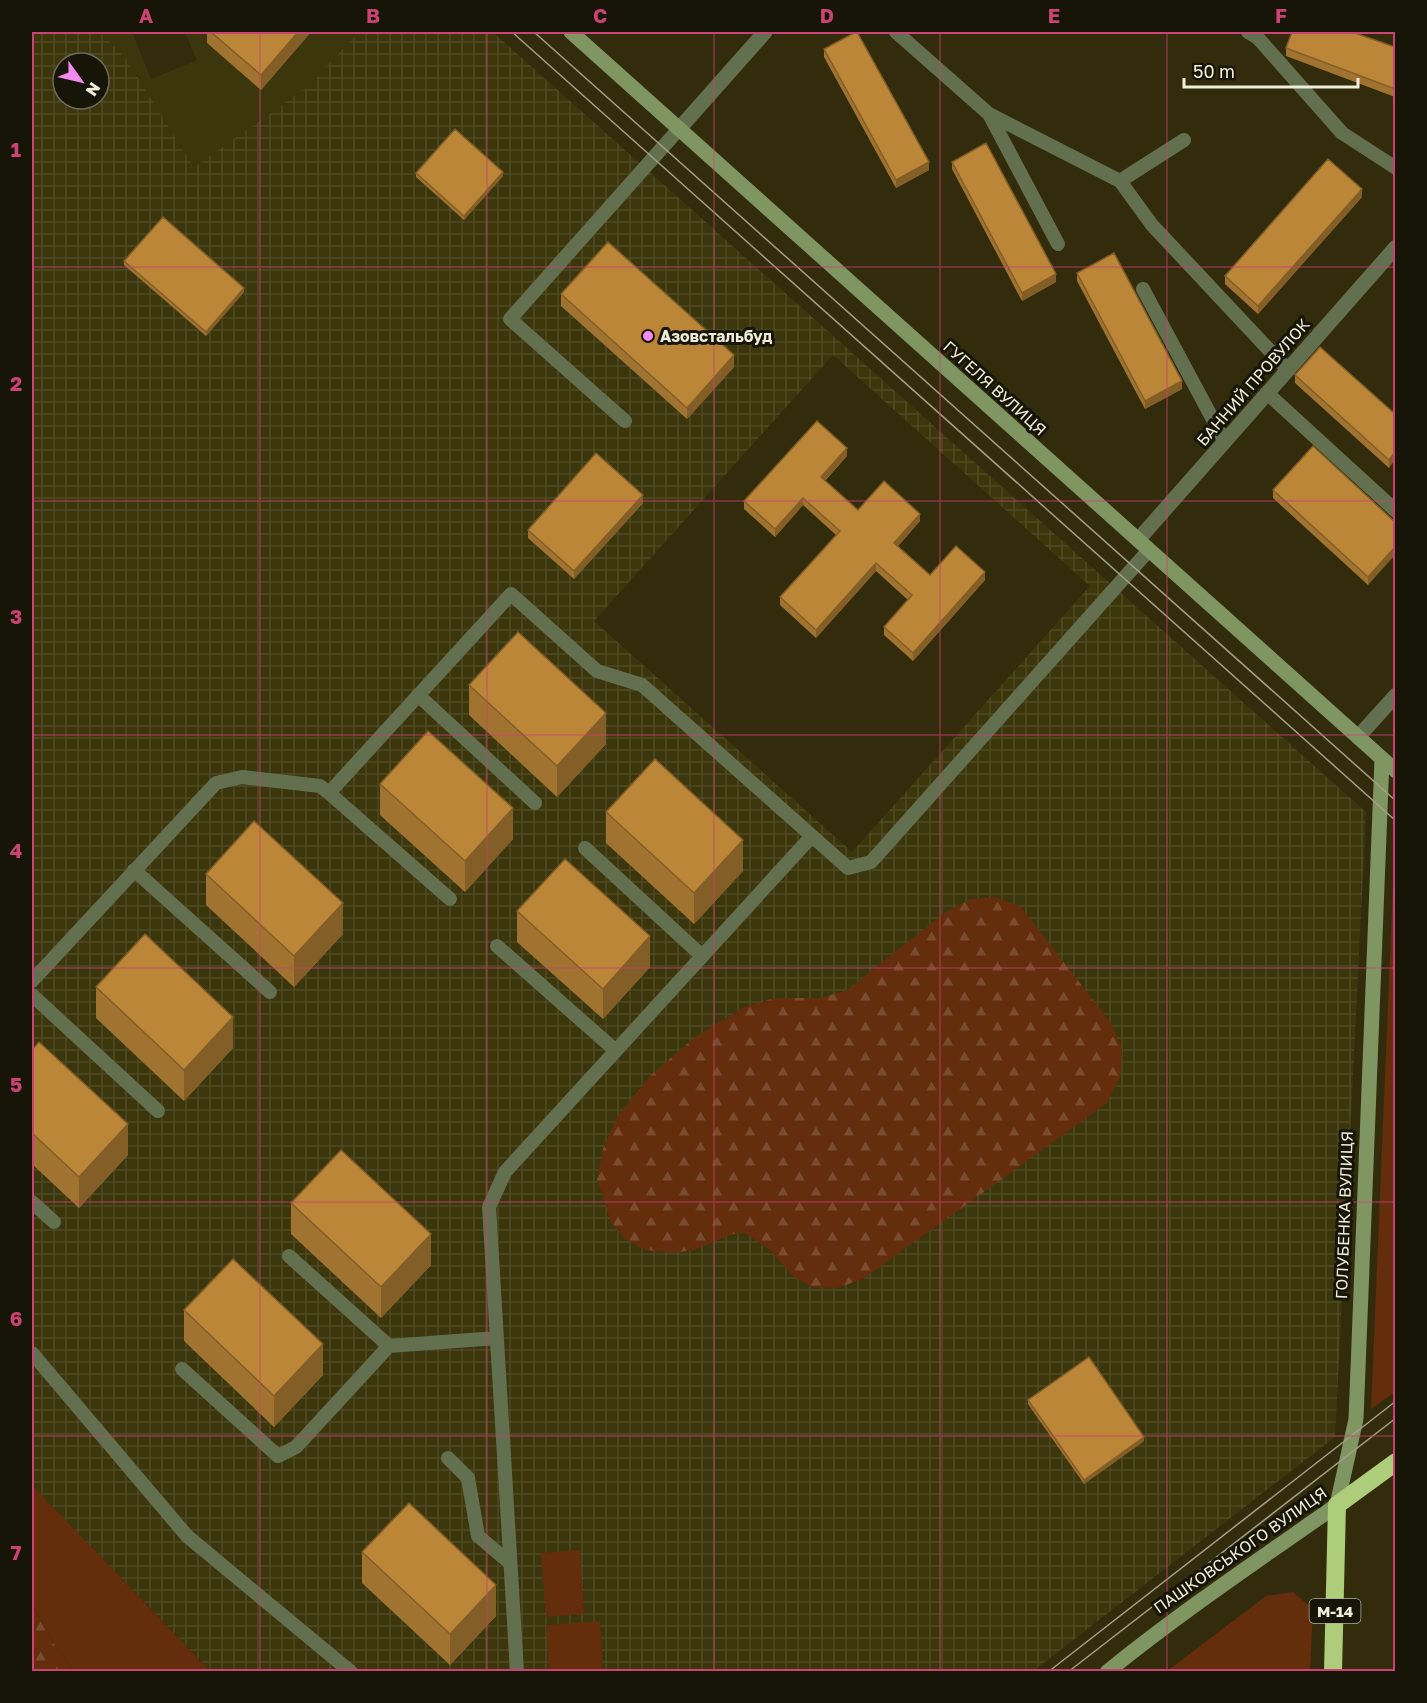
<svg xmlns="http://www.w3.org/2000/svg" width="1427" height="1703" font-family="'Golos Text',sans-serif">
  <defs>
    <pattern id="industrial-grid" width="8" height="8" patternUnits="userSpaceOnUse" patternTransform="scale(1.5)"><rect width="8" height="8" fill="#3c360c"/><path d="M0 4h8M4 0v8" fill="none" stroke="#4f4a23"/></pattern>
    <pattern id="forest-firs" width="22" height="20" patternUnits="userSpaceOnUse" patternTransform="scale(1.5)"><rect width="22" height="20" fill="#642d0b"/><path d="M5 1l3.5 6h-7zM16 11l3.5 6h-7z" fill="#7a4c2e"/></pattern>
  </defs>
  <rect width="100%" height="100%" fill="#322c0c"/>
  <path fill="#3c360c" d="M 100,32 L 132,32 L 151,79 L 197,60 L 185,32 L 358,32 L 309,86 L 194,167 L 126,59 Z"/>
  <path fill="url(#industrial-grid)" fill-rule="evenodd" d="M 32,32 L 100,32 L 126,59 L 194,167 L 309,86 L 358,32 L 493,32 L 1366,812 L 1335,1437 L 1032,1672 L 210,1671 L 32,1485 ZM 63,63 L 99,63 L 99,99 L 63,99 ZM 833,355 L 1090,586 L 852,852 L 594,621 Z"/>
  <path fill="#642d0b" d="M 1395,837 L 1396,1391 L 1371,1409 Z
    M 32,1485 L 210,1671 L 74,1671 L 54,1644 L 32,1605 Z
    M 580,1550 L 584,1614 L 546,1617 L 541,1553 Z
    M 1293,1592 L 1313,1609 L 1310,1671 L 1167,1671 L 1266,1596 Z
    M 600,1621 L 603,1671 L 549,1671 L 546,1625 Z"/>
  <path fill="url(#forest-firs)" d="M 995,897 L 1021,907 L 1111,1023 L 1122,1049 L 1120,1077 L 1107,1103 L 863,1279 L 837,1288 L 812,1287 L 793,1276 L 770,1250 L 745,1233 L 733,1234 L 694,1250 L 672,1253 L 646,1250 L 625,1239 L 611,1222 L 597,1179 L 603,1149 L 617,1117 L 650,1076 L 695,1037 L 744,1007 L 775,998 L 821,998 L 847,990 L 947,911 L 971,899 Z
    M 32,1605 L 54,1644 L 74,1671 L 32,1671 Z"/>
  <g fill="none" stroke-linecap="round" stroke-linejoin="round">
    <path stroke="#62704f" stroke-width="14" d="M 896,32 L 989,114 L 1120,181 L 1152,225 L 1288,370
      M 1248,32 L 1258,38 L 1342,133 L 1396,168
      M 989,114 L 1058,244
      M 1120,181 L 1184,140
      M 1143,289 L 1225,442
      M 1267,393 L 1396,511
      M 625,421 L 510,319 L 679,129
      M 418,695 L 535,803
      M 329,793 L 450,899
      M 585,848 L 702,956
      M 134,870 L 270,992
      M 497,946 L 616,1051
      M 32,981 L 216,783 L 242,777 L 320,786 L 329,793 L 511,594 L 597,671 L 642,685 L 848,868 L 871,862 L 1149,550
      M 32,995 L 158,1111
      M 32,1202 L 54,1222
      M 289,1256 L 389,1346 L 497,1338
      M 32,1353 L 187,1536 L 351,1672
      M 182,1369 L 278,1456 L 296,1447 L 389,1346
      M 448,1458 L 468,1478 L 478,1536 L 510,1563
      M 517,1672 L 489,1207 L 505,1172 L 812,836"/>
    <path stroke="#62704f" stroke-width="15" d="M 679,129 L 765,32
      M 1138,540 L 1396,247
      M 1358,737 L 1396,695"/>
    <path stroke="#809662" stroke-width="15" d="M 571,32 L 1396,771
      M 1107,1672 C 1181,1612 1260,1559 1337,1505 L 1356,1419 L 1382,759"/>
    <path stroke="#adcd7b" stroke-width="18" d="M 1333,1672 L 1337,1505 L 1396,1462"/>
    <path stroke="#a49f88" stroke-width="1.5" d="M 512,32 L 1396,821
      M 534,32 L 1396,801
      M 1048,1672 L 1396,1401
      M 1068,1672 L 1396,1418"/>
  </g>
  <path fill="#a17330" d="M 207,32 L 311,32 L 261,90 L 207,43 Z
    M 1395,47 L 1395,97 L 1286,56 L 1286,48 Z
    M 824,49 L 929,170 L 896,188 L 824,57 Z
    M 952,162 L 1056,282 L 1022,301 L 952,169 Z
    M 416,173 L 503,176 L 464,220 L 416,177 Z
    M 1362,197 L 1258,314 L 1225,284 L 1225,276 Z
    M 124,261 L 244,292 L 206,336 L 124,265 Z
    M 1077,273 L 1182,389 L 1145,409 L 1077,281 Z
    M 561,294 L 734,367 L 687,419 L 561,306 Z
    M 1295,375 L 1395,414 L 1389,468 L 1295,383 Z
    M 847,456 L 825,481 L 858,510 L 920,521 L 898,546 L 930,575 L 985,580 L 913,661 L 884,635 L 884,627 L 908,600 L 876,571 L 816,638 L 780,605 L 780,597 L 836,535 L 803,505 L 775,537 L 744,509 L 744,501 Z
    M 1273,490 L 1395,522 L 1368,585 L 1273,498 Z
    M 643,503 L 574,579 L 528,538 L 528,530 Z
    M 469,685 L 606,744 L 557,797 L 469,715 Z
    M 380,784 L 513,839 L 465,892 L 380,815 Z
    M 606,812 L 743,871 L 694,924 L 606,843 Z
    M 206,874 L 343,934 L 294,987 L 206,905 Z
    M 517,911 L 650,967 L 603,1019 L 517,942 Z
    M 96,987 L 233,1048 L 184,1101 L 96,1018 Z
    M 32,1050 L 128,1155 L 79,1208 L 32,1164 Z
    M 291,1203 L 431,1265 L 381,1318 L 291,1234 Z
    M 184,1310 L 323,1375 L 274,1427 L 184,1341 Z
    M 1028,1400 L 1144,1441 L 1084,1484 L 1028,1404 Z
    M 362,1552 L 496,1616 L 450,1665 L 362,1583 Z"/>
  <path fill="#835e27" d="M 298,32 L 311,32 L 261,90 L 261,75 Z
    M 929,162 L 929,170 L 896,188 L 896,180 Z
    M 503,172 L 503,176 L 464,220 L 464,216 Z
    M 1362,189 L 1362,197 L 1258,314 L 1258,306 Z
    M 1056,274 L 1056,282 L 1022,301 L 1022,293 Z
    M 244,288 L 244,292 L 206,336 L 206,332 Z
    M 734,355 L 734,367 L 687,419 L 687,408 Z
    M 1182,381 L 1182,389 L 1145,409 L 1145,401 Z
    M 847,448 L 847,456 L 821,485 L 821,477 Z
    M 1395,452 L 1395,460 L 1389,468 L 1389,460 Z
    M 643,495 L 643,503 L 574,579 L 574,571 Z
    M 803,498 L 803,505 L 775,537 L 775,529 Z
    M 920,514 L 920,521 L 894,551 L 894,543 Z
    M 1395,547 L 1395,555 L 1368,585 L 1368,577 Z
    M 876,563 L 876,571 L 816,638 L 816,630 Z
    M 985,572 L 985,580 L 913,661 L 913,653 Z
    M 606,713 L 606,744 L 557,797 L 557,766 Z
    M 513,808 L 513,839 L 465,892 L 465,861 Z
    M 743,840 L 743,871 L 694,924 L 694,893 Z
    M 343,903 L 343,934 L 294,987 L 294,956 Z
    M 650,936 L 650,967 L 603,1019 L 603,989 Z
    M 233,1017 L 233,1048 L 184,1101 L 184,1070 Z
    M 128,1124 L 128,1155 L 79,1208 L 79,1177 Z
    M 431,1234 L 431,1265 L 381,1318 L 381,1287 Z
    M 323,1344 L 323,1375 L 274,1427 L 274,1396 Z
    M 1144,1437 L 1144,1441 L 1084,1484 L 1084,1480 Z
    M 496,1585 L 496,1616 L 450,1665 L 450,1634 Z"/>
  <path fill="#bb8638" stroke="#835e27" stroke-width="1.5" d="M 211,32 L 298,32 L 261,75 Z
    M 856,32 L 857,32 L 929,162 L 896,180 L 824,49 Z
    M 1292,32 L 1352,32 L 1395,47 L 1395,89 L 1286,48 Z
    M 455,129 L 503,172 L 464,216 L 416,173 Z
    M 986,143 L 1056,274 L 1022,293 L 952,162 Z
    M 1328,159 L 1362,189 L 1258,306 L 1225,276 Z
    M 163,217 L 244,288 L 206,332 L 124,261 Z
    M 608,242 L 734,355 L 687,408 L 561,294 Z
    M 1114,253 L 1182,381 L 1145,401 L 1077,273 Z
    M 1320,347 L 1395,414 L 1395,452 L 1389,460 L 1295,375 Z
    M 817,421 L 847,448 L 821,477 L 858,510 L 884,481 L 920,514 L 894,543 L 930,575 L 956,546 L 985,572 L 913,653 L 884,627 L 912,595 L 876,563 L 816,630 L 780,597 L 840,531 L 803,498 L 775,529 L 744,501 Z
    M 1313,446 L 1395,522 L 1395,547 L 1368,577 L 1273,490 Z
    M 596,453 L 643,495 L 574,571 L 528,530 Z
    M 518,632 L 606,713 L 557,766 L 469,685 Z
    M 428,731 L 513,808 L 465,861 L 380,784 Z
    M 655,759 L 743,840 L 694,893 L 606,812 Z
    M 254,821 L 343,903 L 294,956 L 206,874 Z
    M 565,859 L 650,936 L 603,989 L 517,911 Z
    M 145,934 L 233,1017 L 184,1070 L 96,987 Z
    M 39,1042 L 128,1124 L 79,1177 L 32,1133 L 32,1050 Z
    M 341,1150 L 431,1234 L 381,1287 L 291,1203 Z
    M 233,1259 L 323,1344 L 274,1396 L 184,1310 Z
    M 1089,1357 L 1144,1437 L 1084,1480 L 1028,1400 Z
    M 409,1503 L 496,1585 L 450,1634 L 362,1552 Z"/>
  <path fill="none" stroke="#cb4375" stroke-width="1.5" stroke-opacity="0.55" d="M 260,32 L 260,1672M 487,32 L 487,1672M 714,32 L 714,1672M 940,32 L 940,1672M 1167,32 L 1167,1672M 32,267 L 1396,267M 32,501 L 1396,501M 32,735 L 1396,735M 32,968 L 1396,968M 32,1202 L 1396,1202M 32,1436 L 1396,1436"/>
  <circle fill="#f489f1" stroke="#171507" stroke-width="2" cx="648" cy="336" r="6"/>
  <g text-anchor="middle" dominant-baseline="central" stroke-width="6" stroke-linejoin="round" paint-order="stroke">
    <rect fill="#171507" stroke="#afac9b" stroke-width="1.5" x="1309.5" y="1599" width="51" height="24" rx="4.5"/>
    <g font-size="15" font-weight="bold" fill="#f0eddb">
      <text x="1335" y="1611">М-14</text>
    </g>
    <g font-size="16" font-weight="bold" fill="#f0eddb" stroke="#171507" text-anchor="start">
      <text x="660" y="336">Азовстальбуд</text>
    </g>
    <g font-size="16" fill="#f0eddb" stroke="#171507">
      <text transform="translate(1253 382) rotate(-49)">БАННИЙ ПРОВУЛОК</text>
      <text transform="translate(995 388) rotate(42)">ГУГЕЛЯ ВУЛИЦЯ</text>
      <text transform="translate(1344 1215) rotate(-88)">ГОЛУБЕНКА ВУЛИЦЯ</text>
      <text transform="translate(1240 1550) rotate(-35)">ПАШКОВСЬКОГО ВУЛИЦЯ</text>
    </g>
  </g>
  <rect width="1427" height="1703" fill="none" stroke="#171507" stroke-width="66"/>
  <g transform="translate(81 81) rotate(124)"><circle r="28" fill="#171507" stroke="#6e6b5c" stroke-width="1.5"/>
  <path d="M0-4.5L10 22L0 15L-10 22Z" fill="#f489f1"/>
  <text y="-9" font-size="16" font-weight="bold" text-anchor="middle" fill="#f0eddb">N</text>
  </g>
  <path d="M1184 78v9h174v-9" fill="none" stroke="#f0eddb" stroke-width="3"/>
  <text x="1193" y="78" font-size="18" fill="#f0eddb" stroke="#171507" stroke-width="4.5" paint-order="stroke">50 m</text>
  <rect x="33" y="33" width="1361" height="1637" fill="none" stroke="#cb4375" stroke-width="2"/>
  <g font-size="20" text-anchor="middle" font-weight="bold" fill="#cb4375">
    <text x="146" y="23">A</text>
    <text x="373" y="23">B</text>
    <text x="600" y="23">C</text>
    <text x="827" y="23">D</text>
    <text x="1054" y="23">E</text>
    <text x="1281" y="23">F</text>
    <text x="16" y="157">1</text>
    <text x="16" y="391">2</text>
    <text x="16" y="624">3</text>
    <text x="16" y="858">4</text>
    <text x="16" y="1092">5</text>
    <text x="16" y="1326">6</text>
    <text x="16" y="1560">7</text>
  </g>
</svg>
